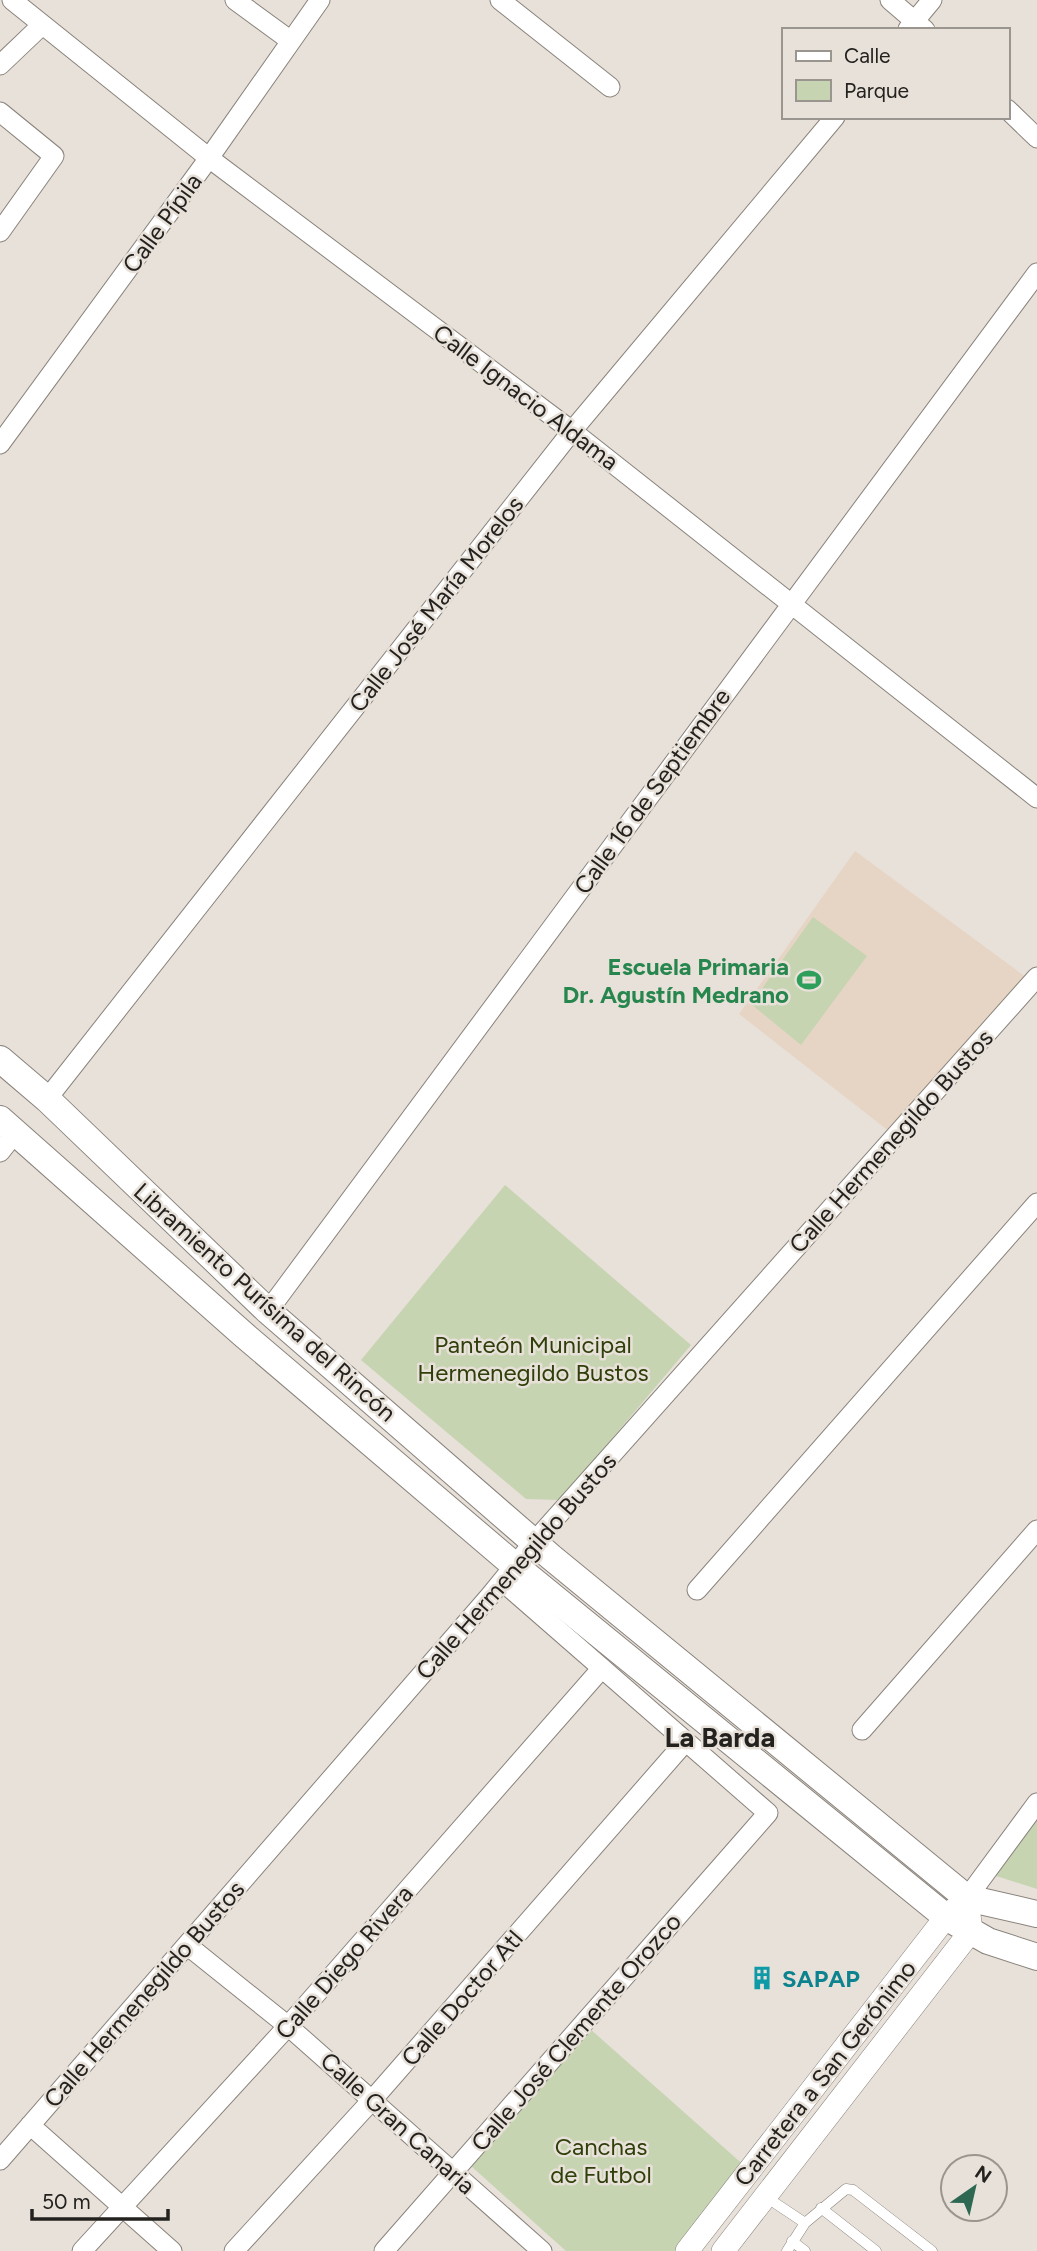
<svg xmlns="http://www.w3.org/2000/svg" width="1037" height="2251" font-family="Figtree,sans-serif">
  <rect width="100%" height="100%" fill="#e8e1d9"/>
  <path fill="#e6d5c4" d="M 855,851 L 1027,978 L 890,1132 L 739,1014 Z"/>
  <path fill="#c6d4b1" d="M 813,917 L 867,956 L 801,1045 L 751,1004 Z
    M 505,1185 L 691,1345 L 560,1500 L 526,1499 L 361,1360 Z
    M 1037,1811 L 1037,1889 L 990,1874 Z
    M 589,2028 L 747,2168 L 679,2251 L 566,2251 L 471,2166 Z"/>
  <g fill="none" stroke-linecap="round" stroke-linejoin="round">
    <g stroke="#8a837c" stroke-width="11">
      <path id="service" d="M 766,2197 L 805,2223
        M 821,2208 L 876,2251
        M 792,2241 L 805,2251
        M 787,2251 L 805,2223 L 846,2189 L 853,2190 L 932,2251"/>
    </g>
    <g stroke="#8a837c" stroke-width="21">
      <path id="minor" d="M 12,0 L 209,158 L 572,431 L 1037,798
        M 235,0 L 291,41
        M 500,0 L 610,87
        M 890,0 L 925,30
        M 908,29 L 932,0
        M 0,65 L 42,25
        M 1007,109 L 1037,138
        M 0,112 L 54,156 L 0,232
        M 0,444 L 209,158 L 320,0
        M 47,1099 L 572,431 L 835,117
        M 0,1152 L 15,1133
        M 268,1311 L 1037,273
        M 697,1590 L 1037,1203
        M 862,1730 L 1037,1530
        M 967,1898 L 1037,1803
        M 187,1945 L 288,2026 L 542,2251
        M 30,2125 L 172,2251
        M 0,2160 L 489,1597 L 534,1542 L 1037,977
        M 82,2251 L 288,2026 L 602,1668
        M 234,2251 L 373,2099 L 686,1741
        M 384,2251 L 768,1813 L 502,1581"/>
    </g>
    <g stroke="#8a837c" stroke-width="24">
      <path id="tertiary" d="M 687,2251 L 946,1917 L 967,1898
        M 723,2251 L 971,1931 L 969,1915"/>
    </g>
    <g stroke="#8a837c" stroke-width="28">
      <path id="secondary" d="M 0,1059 L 47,1099 L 268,1311 L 551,1557 L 967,1898 L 1037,1914
        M 0,1119 L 244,1335 L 514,1565 L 946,1917 L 988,1941 L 1037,1957"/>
    </g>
    <use href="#service" stroke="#fff" stroke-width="10"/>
    <use href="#minor" stroke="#fff" stroke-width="19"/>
    <use href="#tertiary" stroke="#fff" stroke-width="23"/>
    <use href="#secondary" stroke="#fff" stroke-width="26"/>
  </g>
  <defs>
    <g id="stadium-bare" transform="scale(1.89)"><path d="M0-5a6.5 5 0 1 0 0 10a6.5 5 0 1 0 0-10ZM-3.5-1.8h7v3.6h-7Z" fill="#2e9e5b" stroke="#e8e1d9" stroke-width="2.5" paint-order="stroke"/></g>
    <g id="building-bare" transform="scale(1.89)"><path d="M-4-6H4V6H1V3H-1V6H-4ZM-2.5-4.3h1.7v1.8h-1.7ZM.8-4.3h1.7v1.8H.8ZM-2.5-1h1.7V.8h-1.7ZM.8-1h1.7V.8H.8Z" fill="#0f9aa8" stroke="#e8e1d9" stroke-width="2.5" paint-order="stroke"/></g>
  </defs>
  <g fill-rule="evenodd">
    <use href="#stadium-bare" x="809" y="980"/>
    <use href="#building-bare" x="762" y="1978"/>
  </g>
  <g text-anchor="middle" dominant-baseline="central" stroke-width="5" stroke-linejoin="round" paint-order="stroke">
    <g font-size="24" fill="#24221f" stroke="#e8e1d9">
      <text transform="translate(162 223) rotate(-54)">Calle Pípila</text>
      <text transform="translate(526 397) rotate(37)">Calle Ignacio Aldama</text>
      <text transform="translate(436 604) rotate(-52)">Calle José María Morelos</text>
      <text transform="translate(652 791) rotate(-54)">Calle 16 de Septiembre</text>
      <text transform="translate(891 1141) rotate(-48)">Calle Hermenegildo Bustos</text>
      <text transform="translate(265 1302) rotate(42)">Libramiento Purísima del Rincón</text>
      <text transform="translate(516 1566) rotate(-49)">Calle Hermenegildo Bustos</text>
      <text transform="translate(344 1962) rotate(-49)">Calle Diego Rivera</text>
      <text transform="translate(144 1994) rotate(-49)">Calle Hermenegildo Bustos</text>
      <text transform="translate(462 1998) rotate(-49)">Calle Doctor Atl</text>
      <text transform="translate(576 2032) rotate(-49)">Calle José Clemente Orozco</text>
      <text transform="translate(825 2073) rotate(-52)">Carretera a San Gerónimo</text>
      <text transform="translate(398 2123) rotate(42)">Calle Gran Canaria</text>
    </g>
    <g font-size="24" font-weight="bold" fill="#27864d" stroke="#e8e1d9" text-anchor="end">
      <text x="789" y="966">Escuela Primaria<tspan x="789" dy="28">Dr. Agustín Medrano</tspan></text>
    </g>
    <g font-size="24" fill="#2f3f09" stroke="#e8e1d9">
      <text x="533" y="1344">Panteón Municipal<tspan x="533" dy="28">Hermenegildo Bustos</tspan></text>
      <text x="601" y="2146">Canchas<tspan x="601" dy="28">de Futbol</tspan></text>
    </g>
    <g font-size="24" font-weight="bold" fill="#0d838f" stroke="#e8e1d9" text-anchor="start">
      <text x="782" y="1978">SAPAP</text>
    </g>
    <g font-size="28" font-weight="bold" fill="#24221f" stroke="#e8e1d9">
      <text x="720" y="1737">La Barda</text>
    </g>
  </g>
  <rect x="782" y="28" width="228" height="91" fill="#e8e1d9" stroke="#9a958f" stroke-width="2"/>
  <rect x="796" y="51" width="35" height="10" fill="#ffffff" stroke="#9a958f" stroke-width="2"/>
  <text x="844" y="63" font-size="21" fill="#24221f">Calle</text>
  <rect x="796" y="80" width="35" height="21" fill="#c6d4b1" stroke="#9a958f" stroke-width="2"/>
  <text x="844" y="98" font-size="21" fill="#24221f">Parque</text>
  <g transform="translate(974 2188) rotate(34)"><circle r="33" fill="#e8e1d9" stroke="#9a958f" stroke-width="2"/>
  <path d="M0-5L12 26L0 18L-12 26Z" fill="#2d6852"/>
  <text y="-10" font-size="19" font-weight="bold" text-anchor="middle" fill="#24221f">N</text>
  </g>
  <path d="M32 2209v10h136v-10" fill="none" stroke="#24221f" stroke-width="3.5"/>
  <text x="42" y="2209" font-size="21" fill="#24221f" stroke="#e8e1d9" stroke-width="5" paint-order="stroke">50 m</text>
</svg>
